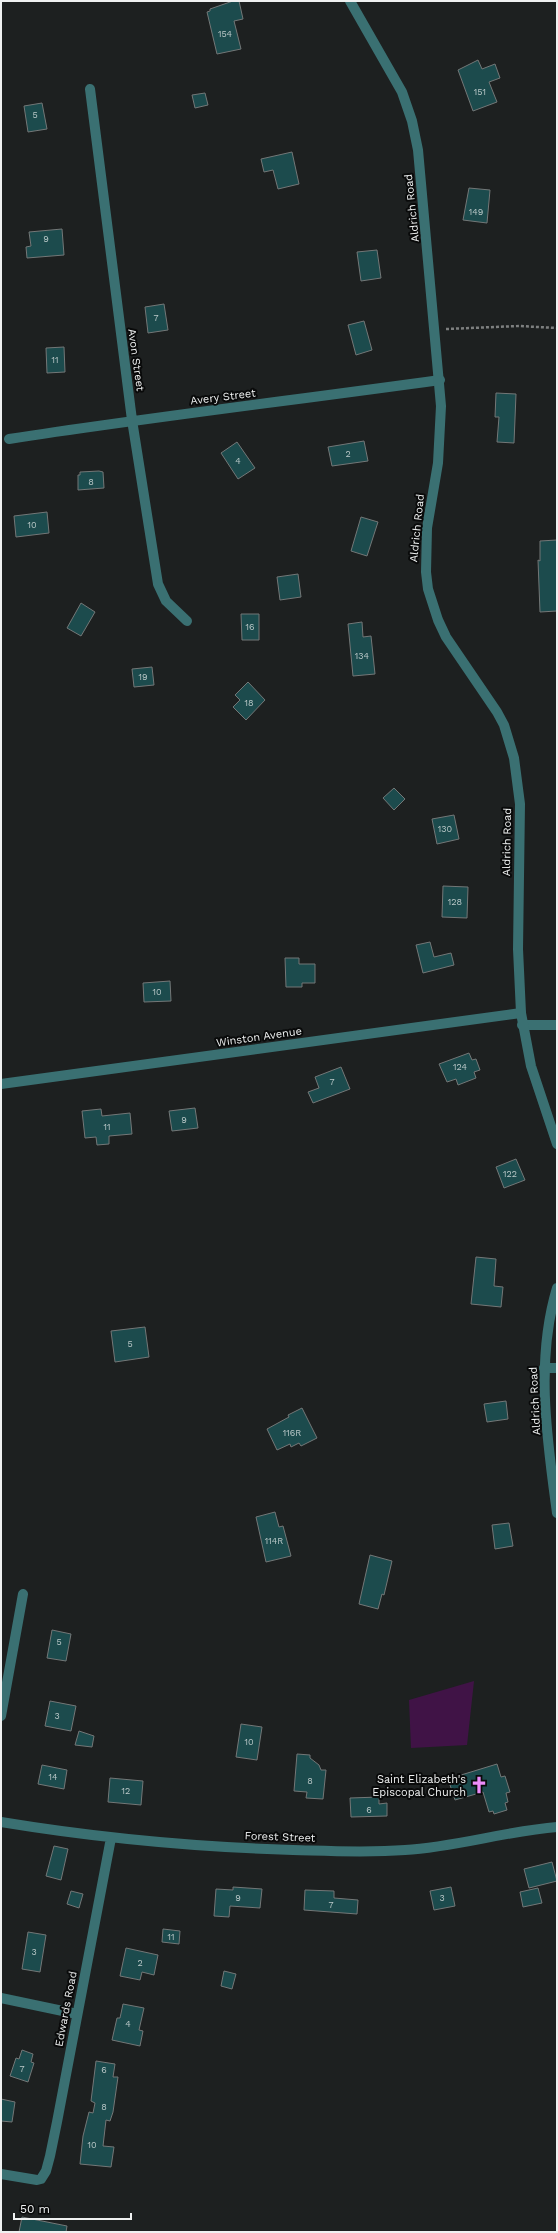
<svg xmlns="http://www.w3.org/2000/svg" width="558" height="2233" font-family="'Work Sans',sans-serif">
  <rect width="100%" height="100%" fill="#1d2020"/>
  <path fill="#401346" d="M 474,1681 L 467,1745 L 411,1748 L 409,1700 Z"/>
  <path fill="#1c4b4d" stroke="#737777" d="M 233,1 L 239,1 L 243,19 L 234,21 L 241,49 L 217,54 L 207,12 L 210,11 L 210,9 Z
    M 478,60 L 482,69 L 495,64 L 500,78 L 489,82 L 497,102 L 473,111 L 458,70 Z
    M 205,93 L 208,105 L 195,108 L 192,95 Z
    M 42,103 L 47,129 L 28,132 L 24,106 Z
    M 292,152 L 299,184 L 278,189 L 273,170 L 264,172 L 261,159 Z
    M 469,188 L 490,190 L 487,223 L 463,220 Z
    M 62,229 L 64,255 L 27,258 L 26,247 L 31,246 L 29,232 Z
    M 377,250 L 381,278 L 361,281 L 357,252 Z
    M 164,304 L 168,330 L 148,333 L 145,307 Z
    M 364,321 L 372,350 L 356,355 L 348,325 Z
    M 64,347 L 65,372 L 47,373 L 46,348 Z
    M 496,393 L 516,394 L 514,443 L 497,442 L 499,417 L 495,417 Z
    M 364,441 L 368,461 L 332,466 L 328,447 Z
    M 237,442 L 255,468 L 238,479 L 221,453 Z
    M 99,471 L 103,472 L 104,488 L 78,490 L 78,475 L 80,475 L 80,472 Z
    M 47,512 L 49,533 L 16,537 L 14,516 Z
    M 361,517 L 378,522 L 367,556 L 351,551 Z
    M 557,540 L 557,611 L 540,612 L 538,560 L 540,561 L 540,541 Z
    M 298,574 L 301,597 L 280,600 L 277,577 Z
    M 81,603 L 95,612 L 81,636 L 67,628 Z
    M 241,614 L 259,614 L 259,640 L 242,640 Z
    M 362,622 L 363,637 L 371,636 L 375,674 L 353,676 L 348,624 Z
    M 152,667 L 154,685 L 134,687 L 132,669 Z
    M 248,682 L 265,700 L 246,720 L 233,707 L 240,700 L 235,695 Z
    M 394,788 L 405,799 L 394,810 L 383,798 Z
    M 454,815 L 459,839 L 437,844 L 432,819 Z
    M 443,886 L 468,887 L 467,918 L 442,917 Z
    M 430,942 L 434,957 L 451,953 L 454,965 L 423,973 L 416,945 Z
    M 285,958 L 299,958 L 299,964 L 315,964 L 315,983 L 302,983 L 302,987 L 286,987 Z
    M 170,981 L 171,1001 L 144,1002 L 143,983 Z
    M 469,1053 L 472,1060 L 476,1059 L 480,1070 L 474,1072 L 476,1078 L 458,1085 L 456,1079 L 447,1082 L 439,1064 Z
    M 341,1067 L 350,1089 L 313,1103 L 308,1092 L 319,1088 L 315,1077 Z
    M 195,1108 L 198,1128 L 172,1131 L 169,1111 Z
    M 101,1109 L 102,1116 L 130,1113 L 132,1134 L 109,1136 L 109,1144 L 97,1145 L 96,1137 L 85,1138 L 82,1111 Z
    M 516,1159 L 525,1180 L 504,1188 L 496,1167 Z
    M 476,1257 L 496,1259 L 494,1286 L 503,1287 L 501,1307 L 471,1304 Z
    M 145,1327 L 149,1357 L 115,1362 L 111,1331 Z
    M 506,1401 L 508,1419 L 487,1422 L 484,1404 Z
    M 302,1408 L 317,1438 L 301,1446 L 299,1443 L 291,1447 L 290,1444 L 277,1450 L 267,1429 L 289,1417 L 288,1415 Z
    M 275,1512 L 279,1527 L 283,1526 L 291,1556 L 266,1562 L 256,1517 Z
    M 509,1523 L 513,1546 L 495,1549 L 492,1525 Z
    M 370,1555 L 392,1561 L 384,1595 L 382,1594 L 378,1609 L 359,1604 Z
    M 52,1630 L 71,1634 L 66,1661 L 47,1658 Z
    M 50,1701 L 76,1706 L 71,1731 L 45,1726 Z
    M 241,1724 L 262,1727 L 257,1760 L 236,1757 Z
    M 79,1731 L 94,1736 L 92,1747 L 75,1745 Z
    M 297,1754 L 310,1755 L 310,1758 L 319,1765 L 321,1770 L 326,1770 L 323,1799 L 306,1798 L 307,1792 L 294,1791 Z
    M 497,1764 L 501,1777 L 505,1776 L 510,1792 L 506,1793 L 508,1802 L 505,1803 L 507,1810 L 494,1814 L 493,1811 L 489,1812 L 483,1792 L 455,1800 L 448,1779 Z
    M 42,1765 L 67,1770 L 64,1789 L 38,1784 Z
    M 110,1778 L 143,1781 L 141,1805 L 108,1802 Z
    M 379,1797 L 379,1804 L 387,1803 L 387,1816 L 351,1817 L 350,1798 Z
    M 54,1846 L 68,1849 L 61,1880 L 46,1876 Z
    M 552,1862 L 557,1881 L 529,1888 L 524,1869 Z
    M 233,1887 L 262,1889 L 260,1908 L 230,1906 L 229,1917 L 214,1916 L 216,1889 L 233,1890 Z
    M 451,1887 L 455,1906 L 434,1910 L 430,1891 Z
    M 538,1888 L 542,1903 L 523,1907 L 520,1892 Z
    M 305,1890 L 334,1891 L 334,1898 L 358,1900 L 357,1914 L 304,1910 Z
    M 71,1891 L 83,1894 L 79,1908 L 67,1904 Z
    M 163,1929 L 180,1931 L 179,1944 L 162,1942 Z
    M 28,1932 L 46,1935 L 40,1972 L 22,1969 Z
    M 126,1948 L 158,1955 L 154,1975 L 142,1972 L 140,1980 L 120,1976 Z
    M 224,1971 L 236,1974 L 232,1989 L 221,1986 Z
    M 123,2004 L 144,2008 L 139,2030 L 143,2031 L 140,2046 L 112,2040 L 117,2018 L 120,2018 Z
    M 22,2050 L 33,2054 L 31,2062 L 34,2063 L 28,2082 L 10,2076 L 16,2058 L 19,2059 Z
    M 96,2061 L 115,2064 L 113,2077 L 118,2077 L 113,2112 L 110,2121 L 106,2120 L 103,2146 L 114,2147 L 111,2167 L 80,2164 L 83,2136 L 89,2112 L 93,2113 L 95,2103 L 91,2101 Z
    M 1,2099 L 15,2102 L 12,2122 L 1,2121 Z
    M 22,2217 L 67,2226 L 66,2232 L 19,2232 Z"/>
  <g fill="none" stroke-linecap="round" stroke-linejoin="round">
    <path stroke="#7d7f7f" stroke-width="2.5" stroke-dasharray="3 2" stroke-linecap="butt" d="M 446,329 L 519,326 L 557,328"/>
    <path stroke="#3a7072" stroke-width="10" d="M 90,89 L 132,420 L 158,584 L 166,601 L 187,621
      M 9,439 C 152,417 296,400 440,380
      M 522,1025 L 557,1025
      M 1,1084 L 521,1013
      M 544,1368 L 557,1368
      M 1,1716 L 23,1594
      M 1,1822 C 98,1838 195,1847 293,1850 C 330,1851 367,1853 405,1850 C 456,1847 506,1831 557,1827
      M 1,1998 L 77,2014
      M 1,2174 L 37,2180 L 41,2179 L 46,2171 L 50,2156 L 57,2122 L 111,1838"/>
    <path stroke="#3a7072" stroke-width="10" d="M 350,1 L 402,92 L 412,121 L 418,150 L 441,406 L 438,463 L 427,528 L 426,572 L 428,589 L 438,620 L 446,637 L 497,712 L 504,725 L 514,758 L 520,804 L 518,949 L 521,1013 L 531,1066 L 557,1144
      M 557,1288 C 535,1361 547,1439 557,1513"/>
  </g>
  <defs>
    <g id="church-bare" transform="scale(1.38)"><path d="M-1.2-6h2.4v3.5h3.3v2.4h-3.3V6h-2.4V-.1h-3.3v-2.4h3.3Z" fill="#ed8cf9" stroke="#090a0a" stroke-width="2.5" paint-order="stroke"/></g>
  </defs>
  <g fill-rule="evenodd">
    <use href="#church-bare" x="479" y="1785"/>
  </g>
  <g text-anchor="middle" dominant-baseline="central" stroke-width="4" stroke-linejoin="round" paint-order="stroke">
    <g font-size="9" fill="#bac8c8">
      <text x="225" y="34">154</text>
      <text x="480" y="92">151</text>
      <text x="35" y="115">5</text>
      <text x="476" y="212">149</text>
      <text x="46" y="239">9</text>
      <text x="156" y="318">7</text>
      <text x="55" y="360">11</text>
      <text x="348" y="454">2</text>
      <text x="238" y="461">4</text>
      <text x="91" y="482">8</text>
      <text x="32" y="525">10</text>
      <text x="250" y="627">16</text>
      <text x="362" y="656">134</text>
      <text x="143" y="677">19</text>
      <text x="249" y="703">18</text>
      <text x="445" y="829">130</text>
      <text x="455" y="902">128</text>
      <text x="157" y="992">10</text>
      <text x="460" y="1067">124</text>
      <text x="332" y="1082">7</text>
      <text x="184" y="1120">9</text>
      <text x="107" y="1127">11</text>
      <text x="510" y="1174">122</text>
      <text x="130" y="1344">5</text>
      <text x="292" y="1433">116R</text>
      <text x="274" y="1541">114R</text>
      <text x="59" y="1642">5</text>
      <text x="57" y="1716">3</text>
      <text x="249" y="1742">10</text>
      <text x="53" y="1777">14</text>
      <text x="310" y="1781">8</text>
      <text x="126" y="1791">12</text>
      <text x="369" y="1810">6</text>
      <text x="238" y="1898">9</text>
      <text x="442" y="1898">3</text>
      <text x="331" y="1905">7</text>
      <text x="171" y="1937">11</text>
      <text x="34" y="1952">3</text>
      <text x="140" y="1963">2</text>
      <text x="128" y="2024">4</text>
      <text x="22" y="2069">7</text>
      <text x="104" y="2070">6</text>
      <text x="104" y="2107">8</text>
      <text x="92" y="2145">10</text>
    </g>
    <g font-size="11" fill="#eff1f1" stroke="#090a0a">
      <text transform="translate(412 208) rotate(-96)">Aldrich Road</text>
      <text transform="translate(136 360) rotate(82)">Avon Street</text>
      <text transform="translate(223 397) rotate(-7)">Avery Street</text>
      <text transform="translate(417 528) rotate(-84)">Aldrich Road</text>
      <text transform="translate(507 842) rotate(-89)">Aldrich Road</text>
      <text transform="translate(259 1037) rotate(-8)">Winston Avenue</text>
      <text transform="translate(535 1401) rotate(-93)">Aldrich Road</text>
      <text transform="translate(280 1837) rotate(2)">Forest Street</text>
      <text transform="translate(66 2009) rotate(-79)">Edwards Road</text>
    </g>
    <g font-size="11" fill="#eff1f1" stroke="#090a0a" text-anchor="end">
      <text x="466" y="1779">Saint Elizabeth's<tspan x="466" dy="13">Episcopal Church</tspan></text>
    </g>
  </g>
  <rect width="558" height="2233" fill="none" stroke="#eff1f1" stroke-width="4"/>
  <path d="M14 2213v6h117v-6" fill="none" stroke="#eff1f1" stroke-width="2"/>
  <text x="20" y="2213" font-size="12" fill="#eff1f1" stroke="#090a0a" stroke-width="3" paint-order="stroke">50 m</text>
</svg>
